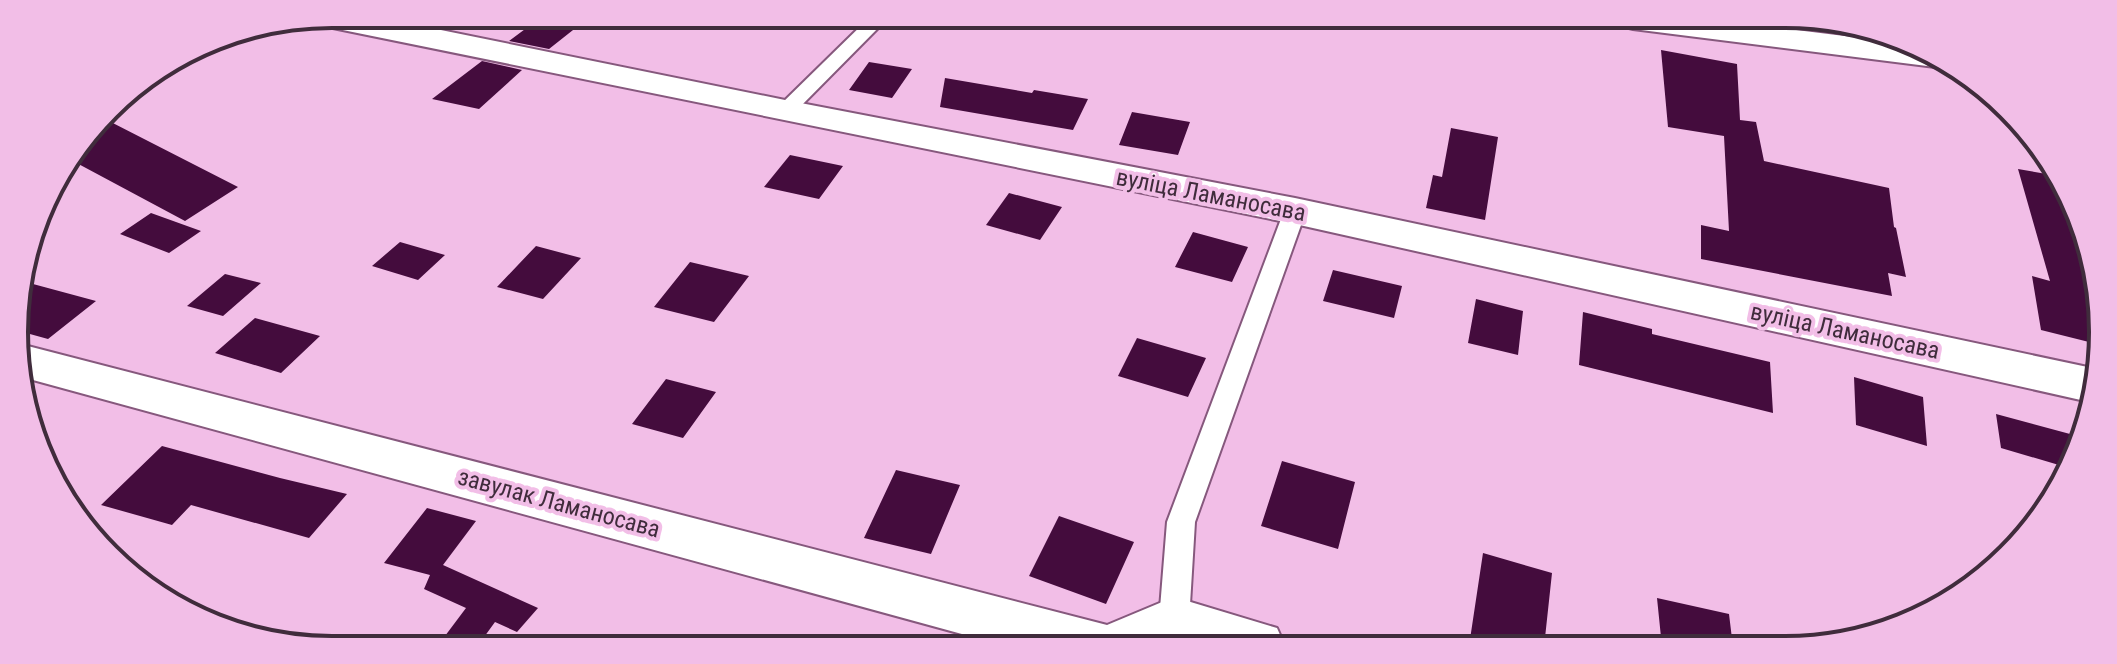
<svg xmlns="http://www.w3.org/2000/svg" width="2117" height="664" font-family="'Roboto Condensed',sans-serif">
  <rect width="100%" height="100%" fill="#f2bee7"/>
  <path fill="#440c3d" d="M 544,15 L 592,15 L 549,49 L 509,41 Z
    M 1661,50 L 1737,64 L 1740,120 L 1756,122 L 1764,161 L 1889,188 L 1894,227 L 1896,228 L 1906,277 L 1888,273 L 1892,296 L 1701,259 L 1701,225 L 1729,231 L 1724,136 L 1668,127 Z
    M 482,61 L 522,70 L 479,109 L 432,99 Z
    M 869,62 L 912,69 L 892,98 L 849,90 Z
    M 945,78 L 1032,93 L 1034,90 L 1088,99 L 1073,130 L 940,107 Z
    M 1132,112 L 1190,122 L 1178,155 L 1119,145 Z
    M 103,118 L 238,187 L 185,221 L 71,160 Z
    M 1451,128 L 1498,137 L 1485,220 L 1426,208 L 1433,175 L 1442,177 Z
    M 790,155 L 843,166 L 819,199 L 764,187 Z
    M 2018,169 L 2058,176 L 2097,270 L 2097,344 L 2041,330 L 2032,276 L 2050,281 Z
    M 1009,193 L 1062,207 L 1040,240 L 986,225 Z
    M 151,213 L 201,231 L 169,253 L 120,234 Z
    M 1193,232 L 1248,247 L 1232,282 L 1175,267 Z
    M 400,242 L 445,255 L 418,280 L 372,266 Z
    M 536,246 L 581,258 L 543,299 L 497,287 Z
    M 690,262 L 749,276 L 714,322 L 654,307 Z
    M 1333,270 L 1402,286 L 1394,318 L 1323,301 Z
    M 225,274 L 261,283 L 223,316 L 187,306 Z
    M 33,284 L 96,301 L 48,339 L 19,331 L 17,296 Z
    M 1476,299 L 1523,311 L 1518,355 L 1468,343 Z
    M 1583,312 L 1652,329 L 1652,334 L 1770,362 L 1773,413 L 1579,365 Z
    M 255,318 L 320,336 L 281,373 L 215,353 Z
    M 1137,338 L 1206,358 L 1188,397 L 1118,376 Z
    M 1854,377 L 1923,397 L 1927,446 L 1856,425 Z
    M 666,379 L 716,392 L 683,438 L 632,424 Z
    M 1996,414 L 2070,434 L 2074,455 L 2069,468 L 2001,448 Z
    M 162,446 L 280,478 L 347,494 L 309,538 L 191,505 L 172,525 L 101,505 Z
    M 1282,461 L 1355,482 L 1338,549 L 1261,526 Z
    M 896,470 L 960,485 L 931,554 L 864,538 Z
    M 427,508 L 476,521 L 443,565 L 538,608 L 517,632 L 495,622 L 479,644 L 439,644 L 466,608 L 424,589 L 430,575 L 384,563 Z
    M 1059,516 L 1134,542 L 1106,604 L 1029,576 Z
    M 1483,553 L 1552,573 L 1544,647 L 1469,646 Z
    M 1657,598 L 1729,614 L 1733,647 L 1662,647 Z"/>
  <g fill="none" stroke-linecap="round" stroke-linejoin="round">
    <g stroke="#86587d" stroke-width="4">
      <path id="service" d="M 871,16 L 890,16 L 792,115 L 778,115 L 775,111 L 778,107 Z
        M 1295,204 L 1303,206 L 1306,211 L 1195,522 L 1189,621 L 1185,630 L 1174,634 L 1163,630 L 1159,621 L 1167,522 L 1284,211 L 1287,206 Z"/>
    </g>
    <g stroke="#86587d" stroke-width="4">
      <path id="minor" d="M 332,14 L 362,14 L 785,100 L 1295,198 L 2097,369 L 2094,403 L 1295,224 L 323,26 L 312,23 L 309,19 Z
        M 1617,19 L 1717,20 L 1901,43 L 1948,62 L 1935,67 L 1633,29 L 1621,26 Z
        M 20,344 L 1107,625 L 1174,597 L 1277,628 L 1285,646 L 1002,645 L 22,377 Z"/>
    </g>
    <use href="#service" fill="#fff" fill-rule="evenodd"/>
    <use href="#minor" fill="#fff" fill-rule="evenodd"/>
  </g>
  <g text-anchor="middle" dominant-baseline="central" stroke-width="8" stroke-linejoin="round" paint-order="stroke">
    <g font-size="24" fill="#402c3c" stroke="#f2bee7">
      <text transform="translate(1211 195) rotate(11)">вуліца Ламаносава</text>
      <text transform="translate(1845 331) rotate(12)">вуліца Ламаносава</text>
      <text transform="translate(559 503) rotate(15)">завулак Ламаносава</text>
    </g>
  </g>
  <path d="M0 0H2117V664H0ZM332 28H1785A304 304 0 0 1 2089 332V332A304 304 0 0 1 1785 636H332A304 304 0 0 1 28 332V332A304 304 0 0 1 332 28Z" fill="#f2bee7" fill-rule="evenodd"/>
  <path fill="none" stroke="#402c3c" stroke-width="4" d="M332 28H1785A304 304 0 0 1 2089 332V332A304 304 0 0 1 1785 636H332A304 304 0 0 1 28 332V332A304 304 0 0 1 332 28Z"/>
</svg>
